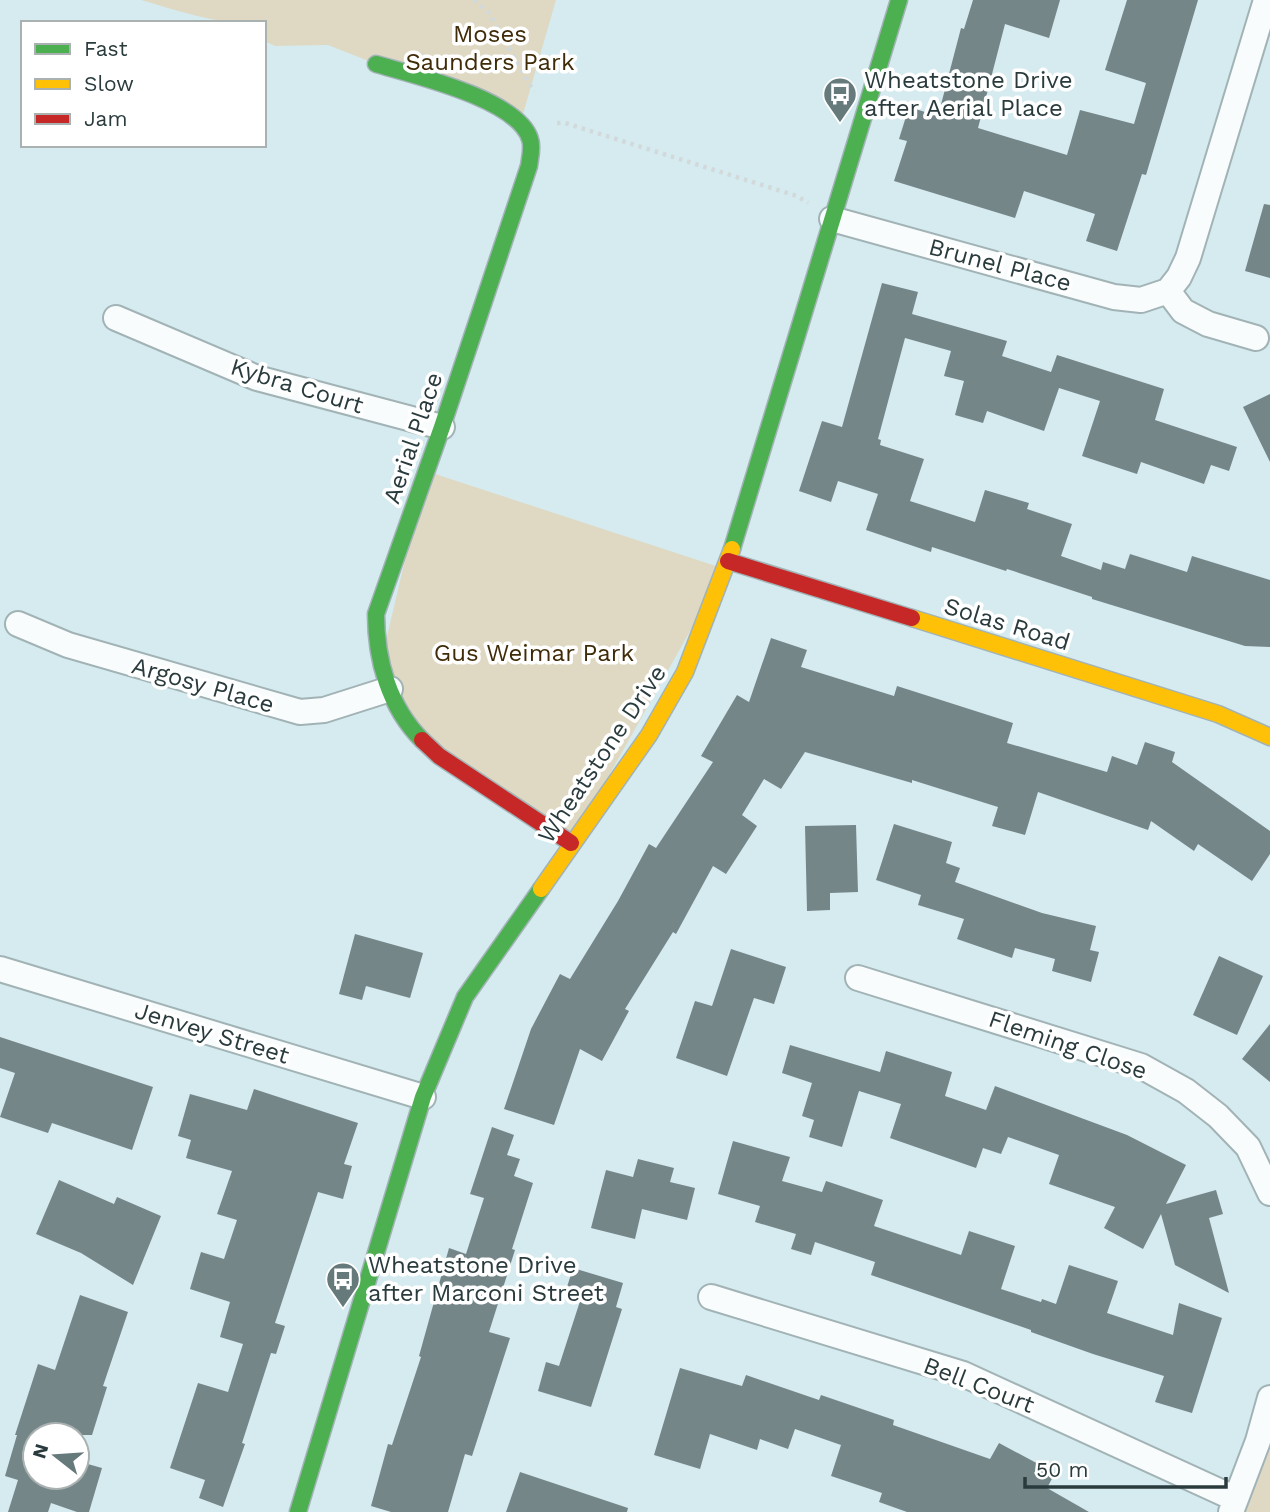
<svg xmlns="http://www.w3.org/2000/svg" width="1270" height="1512" font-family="'Work Sans',sans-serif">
  <rect width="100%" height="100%" fill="#d5ebef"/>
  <path fill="#dfd9c4" d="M 141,0 L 556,0 L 521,121 L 328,45 L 275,46 L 264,41 L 264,23 C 254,23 242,24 231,23 C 201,18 171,9 141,0 Z
    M 426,471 L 725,569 L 571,843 L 439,756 L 380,666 Z
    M 1270,1398 L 1270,1512 L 1231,1512 Z"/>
  <path fill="#758689" d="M 973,0 L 1060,0 L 1049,38 L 1005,24 L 978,128 L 1067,155 L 1080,110 L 1134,124 L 1146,83 L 1105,70 L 1127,0 L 1198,0 L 1146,175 L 1142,174 L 1117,251 L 1086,241 L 1095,214 L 1024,191 L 1015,218 L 894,181 L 907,141 L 899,139 L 909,107 L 938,116 L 961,28 L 964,29 Z
    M 1264,204 L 1270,205 L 1270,278 L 1245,271 Z
    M 882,283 L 918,292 L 912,314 L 1007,341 L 1002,356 L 1051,372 L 1057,355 L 1164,389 L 1155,420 L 1237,447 L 1229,471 L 1211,465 L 1204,484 L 1141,462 L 1137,474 L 1082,456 L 1100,401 L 1059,388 L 1044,431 L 987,411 L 983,423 L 955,415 L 964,381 L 944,376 L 951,351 L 905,338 L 878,439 L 881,440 L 880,445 L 924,459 L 910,501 L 975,522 L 985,490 L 1029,503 L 1027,509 L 1072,524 L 1061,556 L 1101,570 L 1103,562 L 1125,569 L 1130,554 L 1187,572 L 1192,556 L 1270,580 L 1270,647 L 1245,646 L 1092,599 L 1092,597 L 1007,569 L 1006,571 L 932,547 L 931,552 L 866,530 L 878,494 L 838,481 L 831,502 L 799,491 L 822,421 L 842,427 Z
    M 1270,394 L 1270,462 L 1243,407 Z
    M 771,638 L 807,650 L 801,667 L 894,696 L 897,686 L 1013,723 L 1007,743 L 1107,772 L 1112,756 L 1137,765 L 1145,742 L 1175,752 L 1172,762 L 1270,831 L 1270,854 L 1252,881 L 1198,844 L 1194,851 L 1151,821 L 1148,830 L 1038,792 L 1025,835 L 992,826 L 998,807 L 912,780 L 912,783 L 805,752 L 781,789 L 764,779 L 742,815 L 757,826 L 726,874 L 713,866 L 676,934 L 673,932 L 625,1009 L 629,1011 L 602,1061 L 580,1049 L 554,1125 L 504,1109 L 531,1029 L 560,974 L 570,979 L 618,901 L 649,844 L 656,848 L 713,762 L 701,756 L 737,695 L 749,702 Z
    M 894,824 L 952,842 L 946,863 L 960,868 L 955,882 L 1042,913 L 1096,926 L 1090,950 L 1099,952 L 1091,982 L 1052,971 L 1055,959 L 1015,948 L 1012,958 L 957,939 L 964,919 L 918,905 L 921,895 L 876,880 Z
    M 856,825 L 858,892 L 830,893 L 830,910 L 807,911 L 805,826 Z
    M 355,934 L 423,953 L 410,998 L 366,986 L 362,1000 L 339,994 Z
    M 731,949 L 786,967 L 774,1004 L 754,998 L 727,1076 L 676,1058 L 695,1001 L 712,1006 Z
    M 1219,956 L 1263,976 L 1237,1035 L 1193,1015 Z
    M 1270,1024 L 1270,1082 L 1242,1059 Z
    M 0,1037 L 153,1087 L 132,1150 L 52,1123 L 48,1133 L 0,1117 L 15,1073 L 0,1068 Z
    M 790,1045 L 880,1072 L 886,1051 L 952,1072 L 945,1096 L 986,1110 L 995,1086 L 1127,1135 L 1186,1165 L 1166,1204 L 1216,1190 L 1223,1214 L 1209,1218 L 1229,1293 L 1175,1265 L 1161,1214 L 1143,1249 L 1104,1228 L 1115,1207 L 1049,1184 L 1059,1155 L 1008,1137 L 1001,1154 L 983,1148 L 976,1168 L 890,1138 L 901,1104 L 859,1091 L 842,1147 L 809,1137 L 814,1120 L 802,1116 L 812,1083 L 782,1073 Z
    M 254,1089 L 358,1123 L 344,1164 L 352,1166 L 343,1199 L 318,1192 L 275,1323 L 285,1326 L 276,1354 L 271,1353 L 242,1443 L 245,1444 L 223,1507 L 199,1498 L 205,1480 L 170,1468 L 198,1383 L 228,1392 L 243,1344 L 220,1337 L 230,1302 L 190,1289 L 201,1252 L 224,1259 L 237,1220 L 217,1214 L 232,1171 L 186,1158 L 191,1140 L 178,1136 L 190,1094 L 247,1110 Z
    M 492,1127 L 514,1135 L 507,1155 L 520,1159 L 514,1176 L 533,1183 L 512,1249 L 515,1250 L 489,1332 L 510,1338 L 472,1456 L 465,1454 L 448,1512 L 391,1512 L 371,1506 L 388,1444 L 392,1445 L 421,1357 L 419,1356 L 449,1248 L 466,1254 L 484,1198 L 470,1194 Z
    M 733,1141 L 790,1157 L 782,1181 L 822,1192 L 826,1181 L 883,1200 L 874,1226 L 961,1255 L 969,1231 L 1015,1246 L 1001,1289 L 1041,1302 L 1042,1299 L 1056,1304 L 1069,1265 L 1118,1281 L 1107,1313 L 1173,1335 L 1179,1303 L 1222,1318 L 1192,1413 L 1155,1402 L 1164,1376 L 1093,1354 L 1031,1332 L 1031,1330 L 871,1275 L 875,1262 L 815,1242 L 811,1255 L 791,1249 L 796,1234 L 755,1222 L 760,1206 L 718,1194 Z
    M 638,1159 L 674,1168 L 670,1182 L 695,1188 L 687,1220 L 642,1209 L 635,1239 L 591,1228 L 606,1170 L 633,1177 Z
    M 59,1180 L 114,1204 L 117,1197 L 161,1216 L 133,1285 L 81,1253 L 36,1234 Z
    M 573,1268 L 623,1283 L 616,1307 L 622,1309 L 591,1407 L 538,1391 L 546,1362 L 559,1366 L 582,1295 L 566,1290 Z
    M 80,1295 L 128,1312 L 103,1386 L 107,1387 L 92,1435 L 35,1435 L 35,1477 L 77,1477 L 77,1461 L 102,1468 L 89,1512 L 77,1512 L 51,1503 L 48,1512 L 8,1512 L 18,1480 L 5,1476 L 17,1435 L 15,1435 L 38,1364 L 55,1370 Z
    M 680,1368 L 742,1386 L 746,1375 L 819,1400 L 821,1395 L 894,1420 L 893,1425 L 990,1459 L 999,1443 L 1055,1473 L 1047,1488 L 1089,1512 L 907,1512 L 879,1502 L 882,1493 L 831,1476 L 841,1445 L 795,1429 L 788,1449 L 760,1439 L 757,1450 L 710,1434 L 700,1469 L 654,1455 Z
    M 520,1472 L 628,1508 L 627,1512 L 506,1512 Z"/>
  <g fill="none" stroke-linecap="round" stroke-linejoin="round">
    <g stroke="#a2b3b6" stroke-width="28">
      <path id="street" d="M 832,219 L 1114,297 L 1141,300 L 1168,291 L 1183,311 L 1208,324 L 1256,338
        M 1168,291 L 1179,277 L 1188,258 L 1266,0
        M 116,318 L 257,378 L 442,427
        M 18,624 L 68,645 L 300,712 L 324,710 L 390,689
        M 0,969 L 423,1097
        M 858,978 L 1141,1066 L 1186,1091 L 1218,1116 L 1248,1147 L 1270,1193
        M 711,1297 L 963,1374 L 1236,1499
        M 1231,1512 L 1258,1441 L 1270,1398"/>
    </g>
    <g stroke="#a2b3b6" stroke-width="19">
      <path id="fast" d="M 376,64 C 413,75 518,99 530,139 C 533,147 530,158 529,166 L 442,427 L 376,614 C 376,660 389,707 422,740
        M 732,549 L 899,0
        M 298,1512 L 423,1097 L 465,997 L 541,889"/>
    </g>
    <g stroke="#a2b3b6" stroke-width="19">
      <path id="slow" d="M 912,618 L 1218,714 L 1270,737
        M 541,889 L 649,735 L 685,672 L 732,549"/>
    </g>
    <g stroke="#a2b3b6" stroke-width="19">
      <path id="jam" d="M 728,561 L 912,618
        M 422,740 L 439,756 L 571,843"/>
    </g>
    <path stroke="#d2d9da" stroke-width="4.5" stroke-dasharray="3.5 5" stroke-linecap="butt" d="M 474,0 L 489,13 L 534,92
      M 557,123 L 565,123 L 797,196 L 808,203"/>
    <use href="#street" stroke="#f9fcfd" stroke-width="24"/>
    <use href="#fast" stroke="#4caf50" stroke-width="16"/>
    <use href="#slow" stroke="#ffc107" stroke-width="16"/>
    <use href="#jam" stroke="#c62828" stroke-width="16"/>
  </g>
  <defs>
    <g id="bus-pin" transform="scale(1.75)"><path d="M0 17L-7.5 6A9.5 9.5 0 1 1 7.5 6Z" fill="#66797b" stroke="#fff"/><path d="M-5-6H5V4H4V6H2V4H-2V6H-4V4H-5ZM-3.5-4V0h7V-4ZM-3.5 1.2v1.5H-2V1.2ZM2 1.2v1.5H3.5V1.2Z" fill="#fff"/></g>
  </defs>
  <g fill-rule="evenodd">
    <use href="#bus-pin" x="840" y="94"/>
    <use href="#bus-pin" x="343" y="1279"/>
  </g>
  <g text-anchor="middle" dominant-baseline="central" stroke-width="7" stroke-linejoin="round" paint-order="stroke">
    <g font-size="24" fill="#3f2b07" stroke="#fff">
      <text x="490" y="34">Moses<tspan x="490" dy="28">Saunders Park</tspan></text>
      <text x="534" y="653">Gus Weimar Park</text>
    </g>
    <g font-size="24" fill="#2a3b3d" stroke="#fff" text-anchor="start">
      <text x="864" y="80">Wheatstone Drive<tspan x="864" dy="28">after Aerial Place</tspan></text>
      <text x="368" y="1265">Wheatstone Drive<tspan x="368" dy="28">after Marconi Street</tspan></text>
    </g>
    <g font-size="24" fill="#2a3b3d" stroke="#fff">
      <text transform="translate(1000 265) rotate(15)">Brunel Place</text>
      <text transform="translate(297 386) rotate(17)">Kybra Court</text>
      <text transform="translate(413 438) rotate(-71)">Aerial Place</text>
      <text transform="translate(1007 624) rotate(17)">Solas Road</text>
      <text transform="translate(203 685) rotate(16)">Argosy Place</text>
      <text transform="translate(602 754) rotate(-56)">Wheatstone Drive</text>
      <text transform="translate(212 1033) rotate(17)">Jenvey Street</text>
      <text transform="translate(1068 1045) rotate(19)">Fleming Close</text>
      <text transform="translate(979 1385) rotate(21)">Bell Court</text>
    </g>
  </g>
  <rect x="21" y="21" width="245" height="126" fill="#ffffff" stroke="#aab1b1" stroke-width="2"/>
  <rect x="35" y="44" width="35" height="10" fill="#4caf50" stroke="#aab1b1" stroke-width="2"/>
  <text x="84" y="56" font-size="21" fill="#2a3b3d">Fast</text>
  <rect x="35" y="79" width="35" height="10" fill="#ffc107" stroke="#aab1b1" stroke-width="2"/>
  <text x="84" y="91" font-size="21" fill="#2a3b3d">Slow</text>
  <rect x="35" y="114" width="35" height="10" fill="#c62828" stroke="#aab1b1" stroke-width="2"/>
  <text x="84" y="126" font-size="21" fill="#2a3b3d">Jam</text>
  <g transform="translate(56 1456) rotate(287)"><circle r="33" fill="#ffffff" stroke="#aab1b1" stroke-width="2"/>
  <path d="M0-5L12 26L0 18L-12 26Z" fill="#66797b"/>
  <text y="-10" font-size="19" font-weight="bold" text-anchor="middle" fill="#2a3b3d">N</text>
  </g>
  <path d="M1025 1477v10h201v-10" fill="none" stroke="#2a3b3d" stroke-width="3.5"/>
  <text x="1036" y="1477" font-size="21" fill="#2a3b3d" stroke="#ffffff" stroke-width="5" paint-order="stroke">50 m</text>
</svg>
